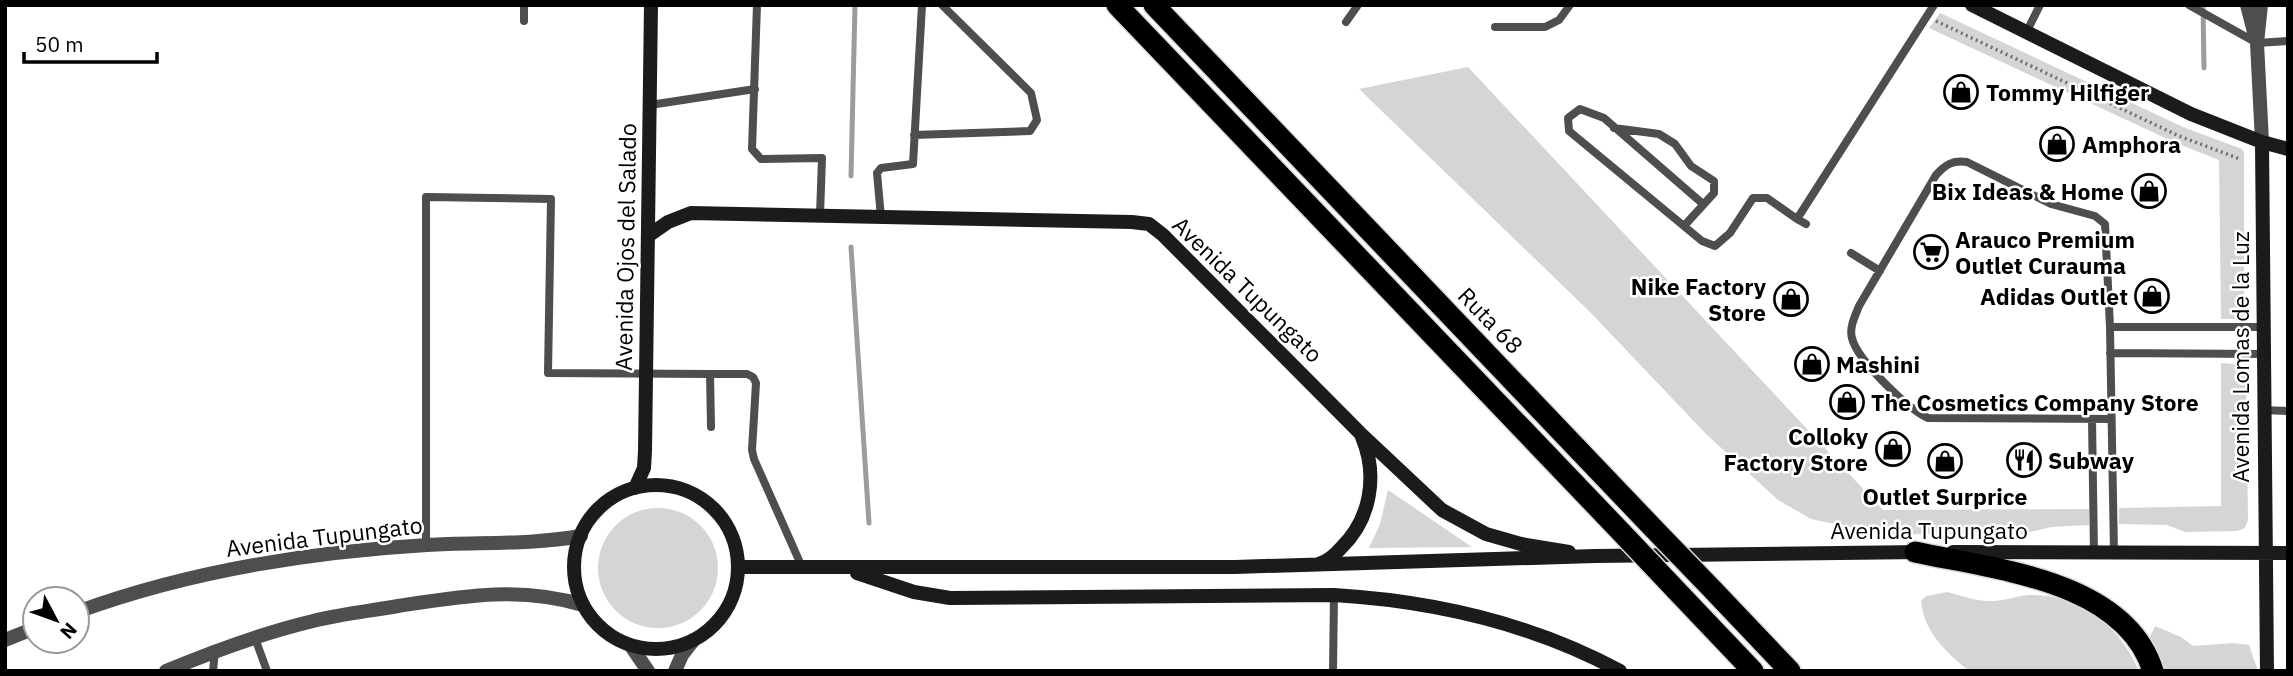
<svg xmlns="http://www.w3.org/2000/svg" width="2293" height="676" font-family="'IBM Plex Sans',sans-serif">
  <rect width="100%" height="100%" fill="#fff"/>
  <path fill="#d5d5d5" d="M 1940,13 L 2183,127 L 2242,149 L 2244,152 L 2244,319 L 2221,319 L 2219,160 L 2176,143 L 1929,28 Z
    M 1468,67 L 1883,510 L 2089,509 L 2089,525 L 2052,527 L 2017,535 L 1883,534 L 1811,519 L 1778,500 L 1706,434 L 1590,312 L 1359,89 Z
    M 2221,363 L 2246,365 L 2248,520 L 2245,528 L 2237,531 L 2185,532 L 2167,525 L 2119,524 L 2119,508 L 2221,506 Z
    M 1388,490 L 1472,547 L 1369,548 L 1380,524 Z
    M598 568a60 60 0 1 1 120 0a60 60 0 1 1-120 0Z
    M 1947,592 C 1963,596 1978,602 1994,601 C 2007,600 2019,595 2031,595 C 2080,594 2121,628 2139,671 L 1969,671 C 1945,651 1924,632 1921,601 L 1926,596 Z
    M 2155,626 L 2181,637 L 2193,646 L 2233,643 L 2249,645 L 2258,671 L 2162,671 L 2149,639 Z"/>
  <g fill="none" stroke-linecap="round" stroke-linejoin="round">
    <path stroke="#9c9c9c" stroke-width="5" d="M 2203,5 L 2204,68
      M 851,176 L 855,5
      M 851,247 L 869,523"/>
    <g stroke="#dbdbdb" stroke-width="24">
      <path id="motorway" d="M 1117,5 L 1622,533
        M 1154,5 L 1654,529
        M 1915,552 C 1993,569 2125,580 2153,671
        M 1675,589 L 1753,671
        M 1713,590 L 1790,671"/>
    </g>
    <path stroke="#707070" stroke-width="3.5" stroke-dasharray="2 3.5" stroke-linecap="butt" d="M 1936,21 L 2179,136 L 2240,159"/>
    <path stroke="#4e4e4e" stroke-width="8" d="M 757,5 L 752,149 L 761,159 L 822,158 L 820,215
      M 2189,5 L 2257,43 L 2288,41
      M 524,21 L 524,5
      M 1346,22 L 1358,5
      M 1495,27 L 1545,27 L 1559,20 L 1570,5
      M 2026,33 L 2040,5
      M 650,105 L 755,89
      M 1614,128 L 1659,134 L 1675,144 L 1691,166 L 1714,181 L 1714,193 L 1684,226
      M 914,135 L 1030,131 L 1037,120 L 1031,93 L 942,5
      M 1703,204 L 1604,118 L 1580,109 L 1568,118 L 1569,131 L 1702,241 L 1715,246 L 1730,233 L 1753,198 L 1767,198 L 1797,219
      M 881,217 L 877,173 L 881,168 L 913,164 L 922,5
      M 1806,224 L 1797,219 L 1934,5
      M 1851,253 L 1880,271
      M 2110,327 L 2263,327
      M 2110,353 L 2263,354
      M 710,374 L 711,427
      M 2263,410 L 2288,411
      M 2092,419 L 2094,553
      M 2111,419 L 1928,418 C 1908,409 1857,360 1852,338 C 1849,328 1855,316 1859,306 L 1936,175 C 1946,164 1953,160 1967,162 L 2051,204 L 2095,216 L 2105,224 L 2110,327 L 2114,553
      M 426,545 L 426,197 L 551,199 L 548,373 L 710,374 L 747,374 L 753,377 L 756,383 L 752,450 L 754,459 L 802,567
      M 255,638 L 267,671
      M 213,671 L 215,651
      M 1333,671 L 1334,595"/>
    <path stroke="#4e4e4e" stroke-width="14" d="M 2247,5 L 2254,32
      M 2261,5 L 2257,43 L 2262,142
      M 77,612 C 189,571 308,552 427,545 C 479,542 530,545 581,536
      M 5,640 L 35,628
      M 631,646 L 648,671
      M 166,671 C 214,651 263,633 313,621 C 341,614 370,611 398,606 C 463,596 519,586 583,605
      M 675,671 L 682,655 L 693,641"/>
    <path stroke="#1b1b1b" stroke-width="14" d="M 1972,5 L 2191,114 L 2262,142 L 2288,149
      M 2262,142 L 2267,671
      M 648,236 L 668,222 L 691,213 L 1132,222 L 1149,224 L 1163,235 L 1360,433 L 1442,510 L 1486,534 L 1521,544 L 1569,552
      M574 567a82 82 0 1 1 164 0a82 82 0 1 1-164 0Z
      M 635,488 L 644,468 L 645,451 L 651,5
      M 1953,552 L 2288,553
      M 1319,564 C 1328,561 1335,555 1341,548 C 1371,519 1378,475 1362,437
      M 738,567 L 1235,567 L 1595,556 L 1922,552
      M 857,573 L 914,592 L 950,598 L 1334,595 C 1434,601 1531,623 1620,671"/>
    <use href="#motorway" stroke="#000" stroke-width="21"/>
    <g stroke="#dbdbdb" stroke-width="24" stroke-linecap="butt">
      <path id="motorway-bridge" d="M 1654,529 L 1713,590
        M 1622,533 L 1675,589"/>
    </g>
    <use href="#motorway-bridge" stroke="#000" stroke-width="21"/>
  </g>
  <defs>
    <g id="shop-ring" transform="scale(1.75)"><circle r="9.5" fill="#fff" stroke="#000" stroke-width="1.5"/><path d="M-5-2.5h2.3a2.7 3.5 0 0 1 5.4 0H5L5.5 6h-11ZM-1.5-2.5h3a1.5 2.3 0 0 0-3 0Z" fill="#000"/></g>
    <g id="supermarket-ring" transform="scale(1.75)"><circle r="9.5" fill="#fff" stroke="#000" stroke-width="1.5"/><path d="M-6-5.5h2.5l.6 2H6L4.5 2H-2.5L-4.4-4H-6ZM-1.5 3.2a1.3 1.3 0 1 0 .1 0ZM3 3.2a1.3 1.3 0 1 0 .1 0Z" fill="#000"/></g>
    <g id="restaurant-ring" transform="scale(1.75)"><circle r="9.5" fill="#fff" stroke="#000" stroke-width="1.5"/><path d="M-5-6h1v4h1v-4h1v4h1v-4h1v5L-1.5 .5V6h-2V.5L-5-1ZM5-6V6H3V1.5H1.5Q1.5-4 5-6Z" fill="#000"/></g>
  </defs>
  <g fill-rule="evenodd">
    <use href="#shop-ring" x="1961" y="92"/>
    <use href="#shop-ring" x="2057" y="144"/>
    <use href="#shop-ring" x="2149" y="191"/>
    <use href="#supermarket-ring" x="1931" y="252"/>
    <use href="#shop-ring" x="2152" y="296"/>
    <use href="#shop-ring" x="1791" y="299"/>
    <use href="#shop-ring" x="1812" y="364"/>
    <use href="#shop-ring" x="1847" y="402"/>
    <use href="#shop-ring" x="1893" y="449"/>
    <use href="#restaurant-ring" x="2024" y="460"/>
    <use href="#shop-ring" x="1945" y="461"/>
  </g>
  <g text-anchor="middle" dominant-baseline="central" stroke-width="5" stroke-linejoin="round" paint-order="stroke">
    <g font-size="23" font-weight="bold" fill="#000" stroke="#fff" text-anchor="start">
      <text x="1986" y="92">Tommy Hilfiger</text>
      <text x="2082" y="144">Amphora</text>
      <text x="2124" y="191" text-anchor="end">Bix Ideas &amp; Home</text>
      <text x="1955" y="239">Arauco Premium<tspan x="1955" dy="26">Outlet Curauma</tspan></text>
      <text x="1766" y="286" text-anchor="end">Nike Factory<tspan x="1766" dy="26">Store</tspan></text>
      <text x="2128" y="296" text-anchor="end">Adidas Outlet</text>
      <text x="1836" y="364">Mashini</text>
      <text x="1871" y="402">The Cosmetics Company Store</text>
      <text x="1868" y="436" text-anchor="end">Colloky<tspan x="1868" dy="26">Factory Store</tspan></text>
      <text x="2048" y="460">Subway</text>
      <text x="1945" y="496" text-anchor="middle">Outlet Surprice</text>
    </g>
    <g font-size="23" fill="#000" stroke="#fff">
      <text transform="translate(625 247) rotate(-89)">Avenida Ojos del Salado</text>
      <text transform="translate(1248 289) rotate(44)">Avenida Tupungato</text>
      <text transform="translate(1491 320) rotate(46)">Ruta 68</text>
      <text transform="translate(2240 357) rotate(-90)">Avenida Lomas de la Luz</text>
      <text x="1929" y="530">Avenida Tupungato</text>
      <text transform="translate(324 536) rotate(-7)">Avenida Tupungato</text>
    </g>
  </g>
  <rect width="2293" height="676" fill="none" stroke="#000000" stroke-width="14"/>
  <g transform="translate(56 620) rotate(131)"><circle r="33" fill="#ffffff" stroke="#999999" stroke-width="2"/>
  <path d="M0-5L12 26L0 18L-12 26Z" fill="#000000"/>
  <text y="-10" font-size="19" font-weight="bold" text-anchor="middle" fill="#000000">N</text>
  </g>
  <path d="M24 52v10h133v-10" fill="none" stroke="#000000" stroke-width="3.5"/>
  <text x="35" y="52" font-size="21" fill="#000000" stroke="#ffffff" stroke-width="5" paint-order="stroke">50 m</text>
</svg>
